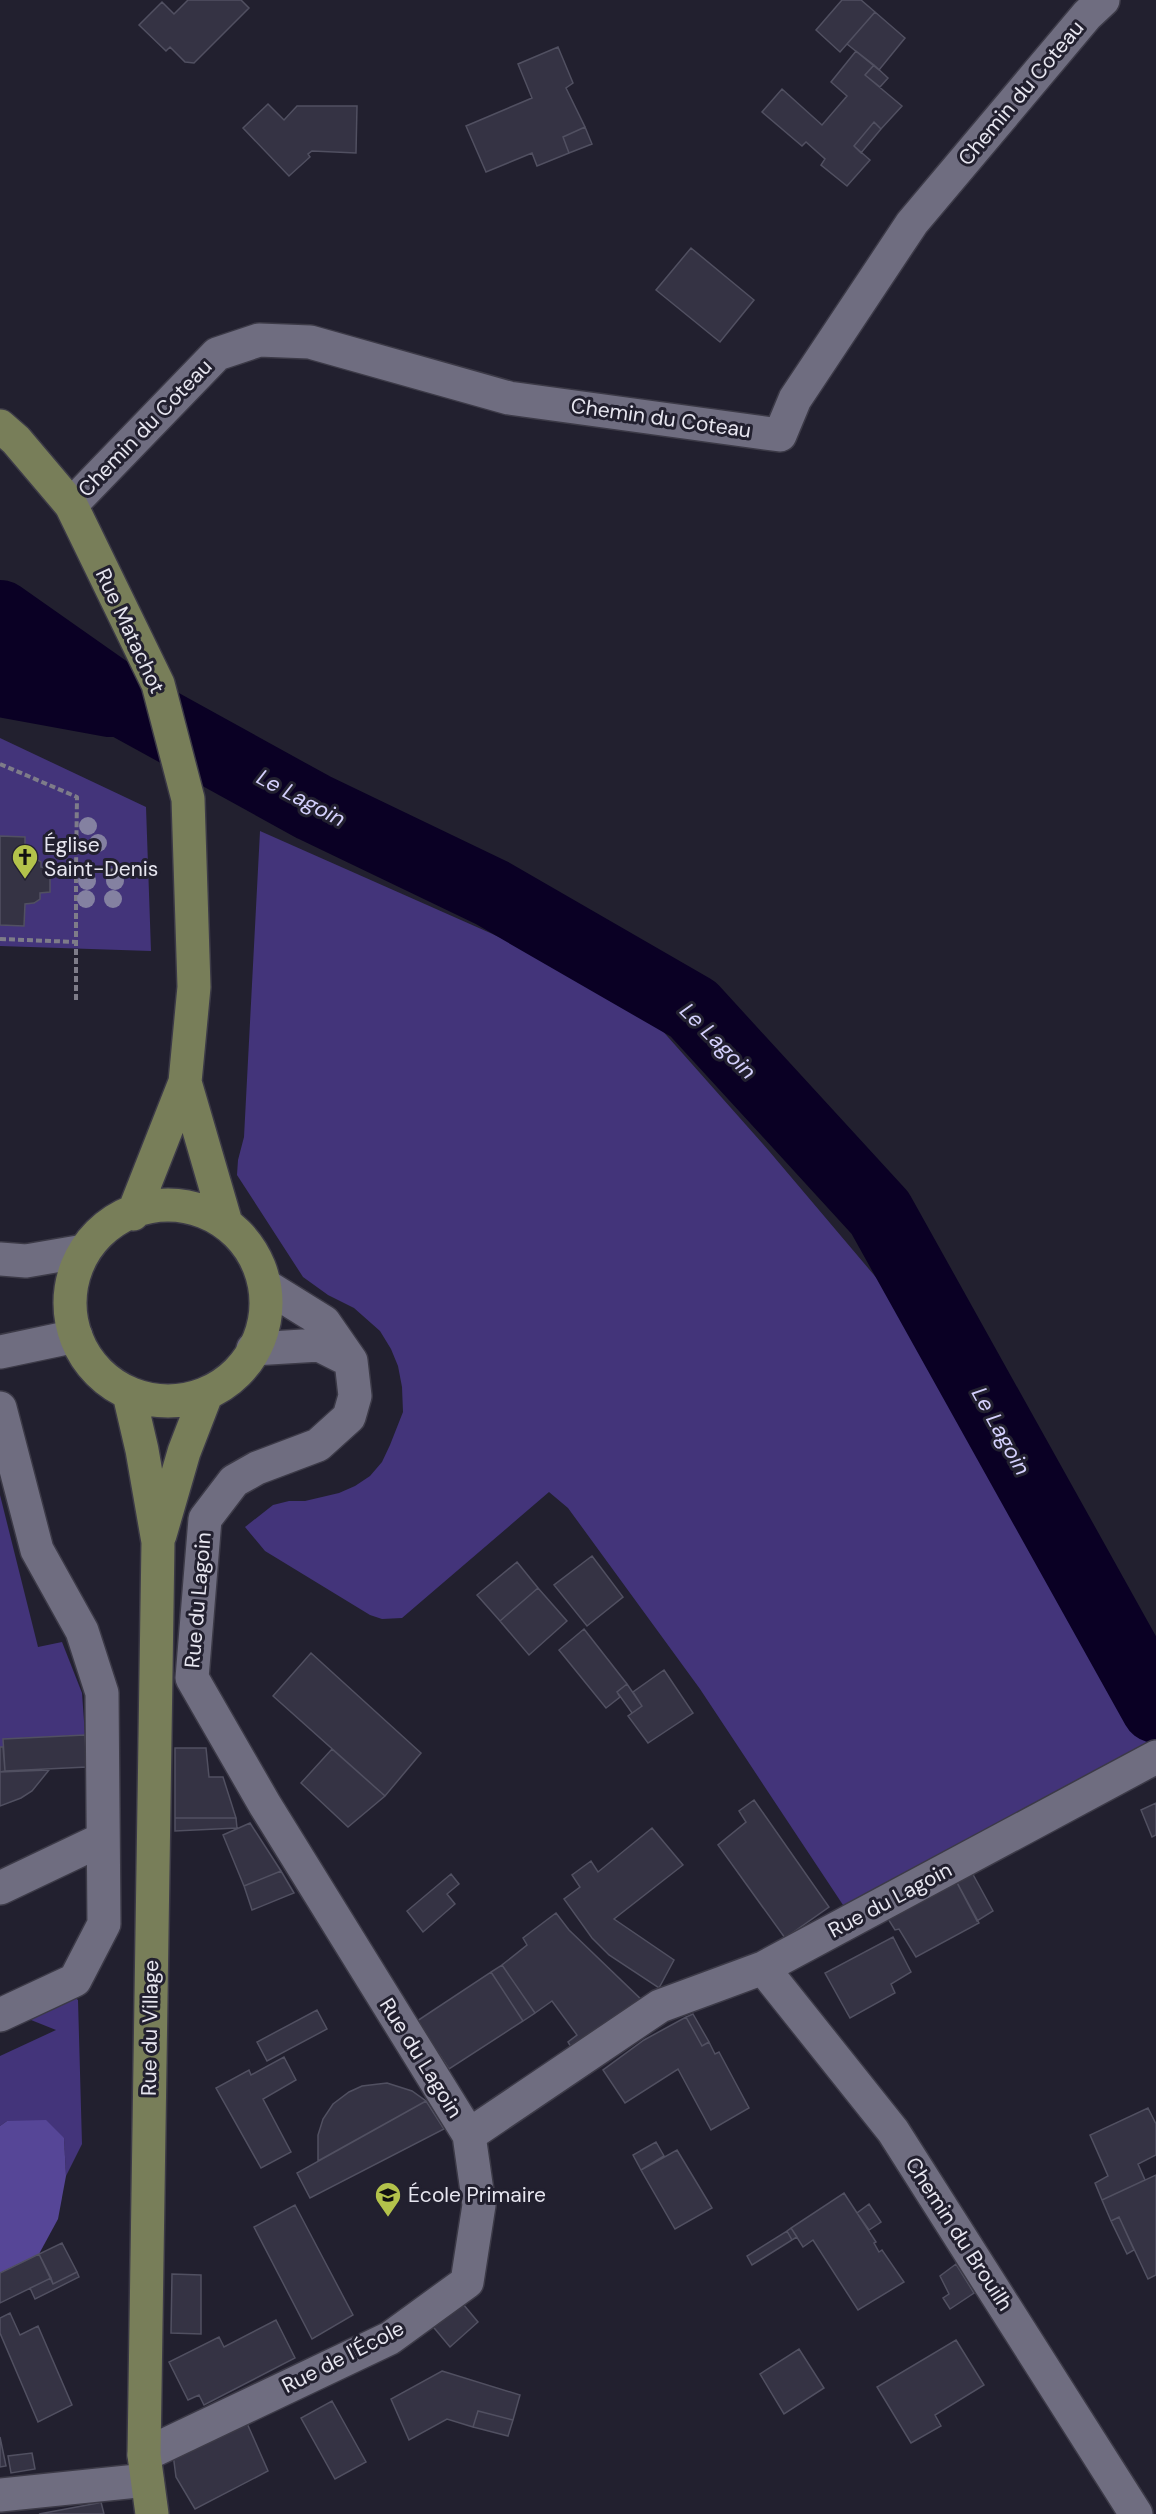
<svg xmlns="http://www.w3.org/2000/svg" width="1156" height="2514" font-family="'DM Sans',sans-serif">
  <rect width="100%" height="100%" fill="#22202f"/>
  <path fill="#43347a" d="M 0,738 L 146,807 L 151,951 L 0,946 L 0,925 L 24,925 L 25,904 L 34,903 L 40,899 L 40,893 L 50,892 L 50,868 L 41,867 L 41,862 L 33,856 L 25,856 L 0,836 Z
    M 260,831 L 560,964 L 660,1028 L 769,1151 L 885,1288 L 955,1404 L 1011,1510 L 1151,1745 L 847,1911 L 700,1689 L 568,1508 L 549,1492 L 402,1618 L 382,1619 L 370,1615 L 265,1551 L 245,1527 L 273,1505 L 289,1501 L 305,1501 L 339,1493 L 355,1486 L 370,1476 L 382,1462 L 390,1445 L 403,1412 L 402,1387 L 398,1366 L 391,1349 L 380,1331 L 354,1308 L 328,1295 L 303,1277 L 237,1175 L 238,1160 L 244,1137 Z
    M 0,1495 L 38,1647 L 62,1642 L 82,1693 L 85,1735 L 3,1739 L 4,1747 L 0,1747 Z
    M 70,1994 L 78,2000 L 82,2144 L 66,2176 L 64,2138 L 7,2121 L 0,2126 L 0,2056 L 56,2030 L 26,2018 Z"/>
  <path fill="#564697" d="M 46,2120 L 64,2138 L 66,2176 L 58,2219 L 39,2254 L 0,2273 L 0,2126 L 7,2121 Z"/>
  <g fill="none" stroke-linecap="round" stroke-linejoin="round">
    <path stroke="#0a0024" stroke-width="70" d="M 0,615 L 128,705 L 313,807 L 492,893 L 693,1009 L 880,1213 L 1156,1708
      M 0,682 L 110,702"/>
  </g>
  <path fill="#353344" stroke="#515061" stroke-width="1.5" d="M 188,0 L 241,0 L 249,8 L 194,63 L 185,62 L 170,47 L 166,51 L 139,25 L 162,2 L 174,14 Z
    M 842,0 L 861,0 L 875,12 L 840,52 L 816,30 Z
    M 875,12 L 905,38 L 879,70 L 847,44 Z
    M 558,47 L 573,83 L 566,88 L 585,127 L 563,137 L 569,153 L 537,166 L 532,153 L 486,172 L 466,126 L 532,98 L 518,64 Z
    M 856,51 L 874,65 L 865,75 L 902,106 L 881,129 L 874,122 L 854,146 L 870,160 L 847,186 L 821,165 L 825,159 L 806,142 L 802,146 L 762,112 L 782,89 L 822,125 L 847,96 L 831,82 Z
    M 874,65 L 888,78 L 880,87 L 865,75 Z
    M 268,104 L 284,120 L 297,106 L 357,106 L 356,153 L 312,151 L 308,154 L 310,157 L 289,176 L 243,128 Z
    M 874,122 L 881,129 L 861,153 L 854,146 Z
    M 585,127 L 592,144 L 569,153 L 563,137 Z
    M 691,248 L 754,300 L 720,342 L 656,290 Z
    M 0,836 L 25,837 L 25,856 L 32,856 L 41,862 L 41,867 L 50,868 L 50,892 L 40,893 L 40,899 L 34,903 L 25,904 L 24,926 L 0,925 Z
    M 592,1556 L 623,1597 L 587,1626 L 554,1585 Z
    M 517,1562 L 538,1588 L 500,1621 L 477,1595 Z
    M 538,1588 L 567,1621 L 529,1655 L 500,1621 Z
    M 584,1629 L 627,1684 L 617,1692 L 620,1697 L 606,1708 L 559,1650 Z
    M 311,1653 L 421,1753 L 385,1796 L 273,1696 Z
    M 664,1670 L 693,1713 L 648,1743 L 628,1716 L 642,1706 L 633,1692 Z
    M 627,1684 L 642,1706 L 632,1713 L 617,1692 Z
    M 85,1735 L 87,1767 L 5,1771 L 3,1739 Z
    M 0,1747 L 3,1747 L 5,1771 L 0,1772 Z
    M 175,1748 L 206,1748 L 209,1777 L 223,1777 L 236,1818 L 175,1818 Z
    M 332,1749 L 385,1796 L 348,1827 L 301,1783 Z
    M 49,1770 L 32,1791 L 21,1798 L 0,1806 L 0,1772 Z
    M 754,1800 L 829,1907 L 785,1938 L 718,1845 L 746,1822 L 739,1811 Z
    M 1156,1803 L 1156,1835 L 1152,1837 L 1141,1810 Z
    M 175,1818 L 236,1818 L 237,1828 L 175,1831 Z
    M 250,1823 L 281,1871 L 244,1886 L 223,1835 Z
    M 652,1828 L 683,1865 L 614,1919 L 674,1960 L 659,1988 L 609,1955 L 592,1938 L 564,1899 L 580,1887 L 572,1875 L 591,1861 L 598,1872 Z
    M 970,1869 L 993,1911 L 977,1921 L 954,1877 Z
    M 281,1871 L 294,1893 L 252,1910 L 244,1886 Z
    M 451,1874 L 459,1884 L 447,1894 L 455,1904 L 423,1932 L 407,1911 Z
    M 954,1877 L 979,1923 L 916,1957 L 899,1929 L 895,1930 L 885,1914 Z
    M 556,1913 L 569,1930 L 649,2007 L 575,2054 L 568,2042 L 577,2035 L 552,2001 L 535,2013 L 502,1965 L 527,1945 L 523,1938 Z
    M 893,1937 L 911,1972 L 891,1984 L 895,1993 L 850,2018 L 825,1973 Z
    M 502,1965 L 535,2013 L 523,2021 L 491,1972 Z
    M 491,1972 L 523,2021 L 449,2069 L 417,2021 Z
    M 317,2010 L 327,2029 L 267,2061 L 257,2042 Z
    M 693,2014 L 709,2042 L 702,2046 L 686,2017 Z
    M 686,2017 L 702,2046 L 709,2042 L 715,2054 L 719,2052 L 749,2108 L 711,2130 L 678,2069 L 625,2103 L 603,2070 L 644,2040 Z
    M 284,2057 L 296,2080 L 263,2099 L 291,2152 L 261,2168 L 216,2088 L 249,2070 L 251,2075 Z
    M 387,2083 L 412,2091 L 426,2101 L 318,2161 L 318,2135 L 323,2119 L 333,2104 L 349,2092 L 362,2086 Z
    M 426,2101 L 444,2129 L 310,2198 L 297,2173 Z
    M 1148,2108 L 1156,2124 L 1156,2155 L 1138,2164 L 1145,2180 L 1102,2200 L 1095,2183 L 1108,2176 L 1090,2135 Z
    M 656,2142 L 664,2156 L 641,2170 L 633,2155 Z
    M 677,2150 L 712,2208 L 675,2229 L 641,2170 Z
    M 1156,2175 L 1156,2275 L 1148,2279 L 1119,2217 L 1111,2221 L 1102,2200 Z
    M 844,2193 L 876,2242 L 874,2243 L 879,2252 L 882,2250 L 904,2282 L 858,2310 L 813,2240 L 803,2247 L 791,2228 Z
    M 869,2204 L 881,2222 L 869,2230 L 857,2213 Z
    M 295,2205 L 353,2315 L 312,2339 L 254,2227 Z
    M 1119,2217 L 1134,2250 L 1127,2254 L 1111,2221 Z
    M 791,2228 L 797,2237 L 792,2240 L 787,2231 Z
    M 787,2231 L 792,2240 L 752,2265 L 747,2256 Z
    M 62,2243 L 77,2272 L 53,2284 L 39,2254 Z
    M 39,2254 L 51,2278 L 0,2303 L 0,2273 Z
    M 956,2264 L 974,2293 L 950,2309 L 943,2298 L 949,2294 L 940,2276 Z
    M 77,2272 L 79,2277 L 35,2299 L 30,2288 L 51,2278 L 53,2284 Z
    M 172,2274 L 201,2275 L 201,2334 L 171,2333 Z
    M 458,2298 L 478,2322 L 450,2347 L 430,2323 Z
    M 10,2313 L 20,2335 L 38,2326 L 72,2405 L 38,2422 L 0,2333 L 0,2318 Z
    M 276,2320 L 295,2358 L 204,2405 L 199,2395 L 188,2400 L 169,2362 L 219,2337 L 224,2347 Z
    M 956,2340 L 984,2385 L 935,2415 L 941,2426 L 911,2443 L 877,2387 Z
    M 799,2349 L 824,2388 L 784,2414 L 760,2374 Z
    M 442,2371 L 520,2395 L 513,2420 L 478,2411 L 473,2427 L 447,2419 L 409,2440 L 391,2399 Z
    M 332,2401 L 366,2462 L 335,2479 L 301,2418 Z
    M 478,2411 L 513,2420 L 508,2436 L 473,2427 Z
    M 246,2421 L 268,2471 L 195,2509 L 176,2477 L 173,2454 Z
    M 0,2437 L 6,2466 L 0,2467 Z
    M 32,2453 L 35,2469 L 11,2473 L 8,2456 Z
    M 101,2502 L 104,2514 L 39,2514 L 98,2503 Z"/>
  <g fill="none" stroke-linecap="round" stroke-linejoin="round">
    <g stroke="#3c3a47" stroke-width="36">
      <path id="minor" d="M 71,505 L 217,354 L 259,340 L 310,342 L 509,398 L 780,435 L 795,399 L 912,223 L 1087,15 L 1103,0
        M 0,1259 L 26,1261 L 84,1251
        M 253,1349 L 319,1345 L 351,1361
        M 0,1352 L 76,1336
        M 0,1408 L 37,1550 L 82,1631 L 102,1693 L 104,1924 L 75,1980 L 0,2015
        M 0,1888 L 103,1839
        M 763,1968 L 893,2131 L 1136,2514
        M 469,2135 L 660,2006 L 763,1968 L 1156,1757
        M 144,2455 L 390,2338 L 467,2282 L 479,2205 L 469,2135 L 265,1805 L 192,1678 L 205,1519 L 234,1481 L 257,1468 L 318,1445 L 349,1417 L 355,1396 L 351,1361 L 324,1322 L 266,1286
        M 0,2495 L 147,2480"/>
    </g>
    <g stroke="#3c3a47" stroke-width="36">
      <path id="major" d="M 0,426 L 16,440 L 71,505 L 158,684 L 188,799 L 194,987 L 185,1082 L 133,1214
        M 185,1082 L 226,1223
        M70 1303a98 98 0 1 1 196 0a98 98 0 1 1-196 0Z
        M 129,1394 L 142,1450 L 158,1542 L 144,2455 L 152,2514
        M 160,1535 L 184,1452 L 206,1395"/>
    </g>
    <path stroke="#7e7c89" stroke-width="4" stroke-dasharray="6 3" stroke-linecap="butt" d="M 0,764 L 77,797 L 76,870
      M 0,939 L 76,942
      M 76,1000 L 76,870 L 154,871"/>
    <use href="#minor" stroke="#6f6d80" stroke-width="33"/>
    <use href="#major" stroke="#787e59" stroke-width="33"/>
  </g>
  <g fill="#8481a1">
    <circle cx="88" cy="826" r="9"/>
    <circle cx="98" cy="843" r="9"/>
    <circle cx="87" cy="881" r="9"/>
    <circle cx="115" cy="881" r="9"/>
    <circle cx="86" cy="899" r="9"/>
    <circle cx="113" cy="899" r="9"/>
  </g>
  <defs>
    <g id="church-pin" transform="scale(1.35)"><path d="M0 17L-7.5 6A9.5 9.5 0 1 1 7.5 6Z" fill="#b3c24b" stroke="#22202f"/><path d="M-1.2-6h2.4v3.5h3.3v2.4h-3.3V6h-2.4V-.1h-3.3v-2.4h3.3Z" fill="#111"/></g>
    <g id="school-pin" transform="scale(1.35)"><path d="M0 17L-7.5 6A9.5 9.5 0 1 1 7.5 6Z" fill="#b3c24b" stroke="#22202f"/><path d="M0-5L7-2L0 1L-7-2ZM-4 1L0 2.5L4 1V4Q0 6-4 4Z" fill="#111"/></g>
  </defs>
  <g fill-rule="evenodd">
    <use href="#church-pin" x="25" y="857"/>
    <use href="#school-pin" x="388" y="2195"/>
  </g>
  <g text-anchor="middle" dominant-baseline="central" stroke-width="6" stroke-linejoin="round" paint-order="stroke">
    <g font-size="21" fill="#e7e6f0" stroke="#22202f">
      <text transform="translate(1021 93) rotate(-50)">Chemin du Coteau</text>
      <text transform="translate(661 418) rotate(8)">Chemin du Coteau</text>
      <text transform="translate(145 428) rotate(-46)">Chemin du Coteau</text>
      <text transform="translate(130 631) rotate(65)">Rue Matachot</text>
      <text transform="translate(198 1600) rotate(-85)">Rue du Lagoin</text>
      <text transform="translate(890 1900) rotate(-28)">Rue du Lagoin</text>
      <text transform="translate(150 2028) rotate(-89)">Rue du Village</text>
      <text transform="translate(421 2058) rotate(58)">Rue du Lagoin</text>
      <text transform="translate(959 2234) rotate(57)">Chemin du Brouilh</text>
      <text transform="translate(343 2357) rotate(-27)">Rue de l'École</text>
    </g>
    <g font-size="21" fill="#e7e6f0" stroke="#22202f" text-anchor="start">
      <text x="44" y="845">Église<tspan x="44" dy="24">Saint-Denis</tspan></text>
      <text x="408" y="2195">École Primaire</text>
    </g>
    <g font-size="22" font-style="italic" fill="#d4d0fd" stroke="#22202f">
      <text transform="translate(301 798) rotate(28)">Le Lagoin</text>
      <text transform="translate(718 1041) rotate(45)">Le Lagoin</text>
      <text transform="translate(1001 1431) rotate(61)">Le Lagoin</text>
    </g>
  </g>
</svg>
